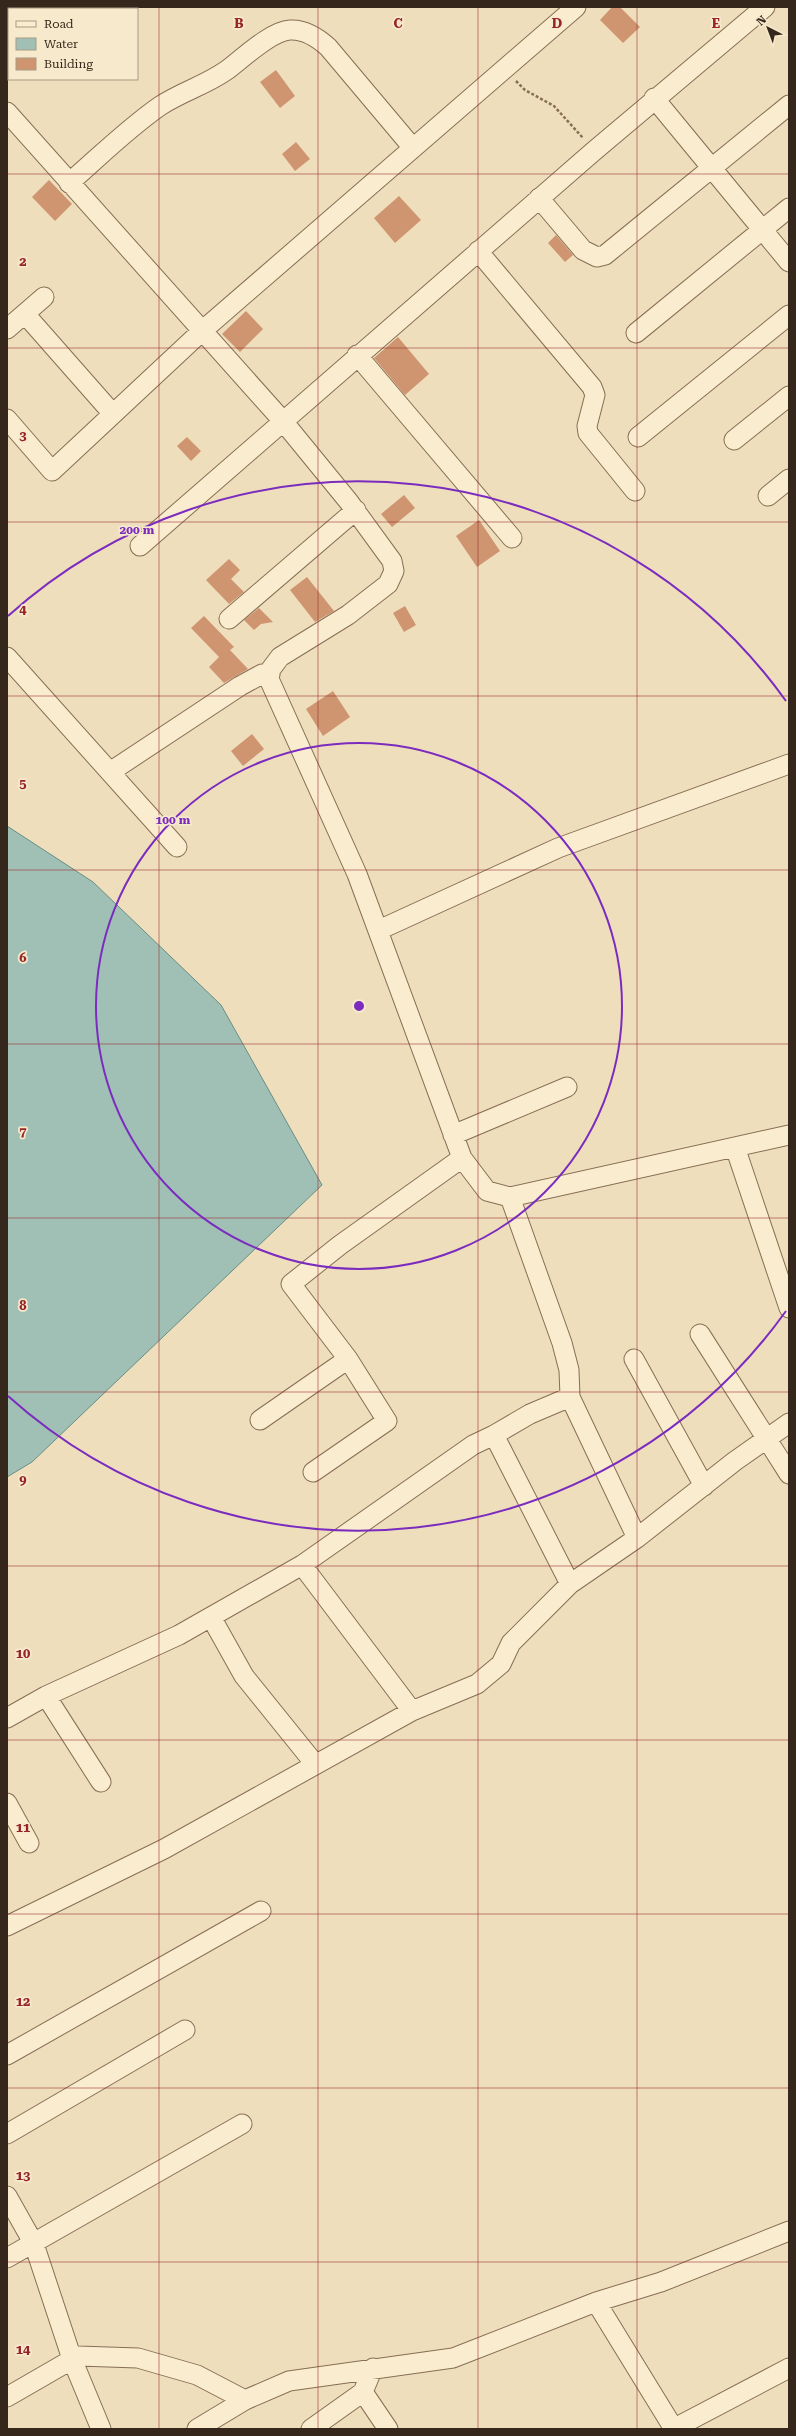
<svg xmlns="http://www.w3.org/2000/svg" width="796" height="2436" font-family="'Roboto Serif',serif">
  <rect width="100%" height="100%" fill="#efdebc"/>
  <path fill="#a0c0b5" stroke="#688d83" d="M 7,826 L 93,882 L 221,1005 L 322,1185 L 32,1462 L 7,1477 Z"/>
  <path fill="#ce9570" d="M 612,7 L 620,7 L 640,27 L 623,43 L 600,20 Z
    M 276,70 L 295,96 L 280,108 L 260,82 Z
    M 296,142 L 310,159 L 295,171 L 282,154 Z
    M 49,180 L 72,204 L 55,221 L 32,197 Z
    M 399,196 L 421,220 L 395,243 L 374,218 Z
    M 556,235 L 573,255 L 565,262 L 548,243 Z
    M 246,311 L 263,329 L 240,352 L 222,334 Z
    M 398,337 L 429,374 L 405,395 L 374,358 Z
    M 187,437 L 201,451 L 191,461 L 177,446 Z
    M 404,495 L 415,508 L 392,527 L 381,514 Z
    M 479,520 L 500,551 L 477,567 L 456,536 Z
    M 229,559 L 240,570 L 231,579 L 244,592 L 229,604 L 206,580 Z
    M 307,577 L 334,611 L 315,622 L 290,590 Z
    M 405,606 L 416,625 L 404,632 L 393,613 Z
    M 259,608 L 273,622 L 261,624 L 254,630 L 244,620 Z
    M 204,616 L 234,647 L 230,650 L 248,669 L 224,683 L 209,667 L 219,657 L 191,628 Z
    M 333,691 L 350,717 L 323,736 L 306,709 Z
    M 252,734 L 264,749 L 243,766 L 231,751 Z"/>
  <g fill="none" stroke-linecap="round" stroke-linejoin="round">
    <g stroke="#876e55" stroke-width="21">
      <path id="minor" d="M 35,9 L 38,7
        M 7,58 L 9,55
        M 654,98 L 789,262
        M 7,112 L 282,420 L 349,502 L 392,561 L 394,571 L 388,584 L 348,615 L 280,657 L 271,669 L 269,679 L 357,874 L 462,1158 L 487,1191 L 510,1197 L 789,1135
        M 69,183 C 99,157 127,129 160,106 C 181,92 206,85 227,70 C 242,59 271,31 290,30 C 305,29 318,38 328,47 L 413,148
        M 539,198 L 583,250 L 597,257 L 605,255 L 789,105
        M 478,251 L 592,387 L 595,395 L 587,426 L 588,433 L 635,491
        M 25,314 L 113,414
        M 7,329 L 44,297
        M 636,333 L 789,208
        M 357,355 L 512,538
        M 7,419 L 52,471 L 202,331 L 576,7
        M 638,437 L 789,315
        M 734,440 L 789,396
        M 768,496 L 789,479
        M 140,546 L 594,151 L 765,7
        M 229,619 L 356,510
        M 7,657 L 177,847
        M 110,772 L 240,686 L 262,674 L 269,674
        M 379,930 L 558,848 L 789,764
        M 453,1135 L 567,1087
        M 735,1147 L 789,1308
        M 510,1197 L 562,1343 L 569,1370 L 570,1397 L 637,1538
        M 700,1334 L 789,1474
        M 634,1359 L 704,1486
        M 260,1420 L 348,1359
        M 494,1435 L 530,1414 L 570,1397
        M 313,1472 L 387,1421 L 348,1359 L 291,1284 L 340,1245 L 462,1158
        M 302,1565 L 412,1711
        M 211,1617 L 244,1676 L 315,1764
        M 46,1696 L 101,1782
        M 7,1718 L 46,1696 L 179,1635 L 302,1565 L 473,1445 L 494,1435 L 570,1584
        M 7,1803 L 29,1843
        M 7,1926 L 164,1849 L 412,1711 L 477,1684 L 501,1664 L 511,1643 L 570,1584 L 637,1538 L 735,1461 L 789,1423
        M 7,2055 L 261,1911
        M 7,2134 L 185,2030
        M 7,2196 L 34,2244 L 72,2359 L 101,2429
        M 7,2258 L 242,2124
        M 596,2302 L 674,2429
        M 363,2392 L 388,2429
        M 7,2397 L 78,2356 L 138,2358 L 197,2375 L 245,2400 L 289,2381 L 453,2358 L 596,2302 L 661,2282 L 789,2231
        M 197,2429 L 245,2400
        M 311,2429 L 363,2392 L 373,2368
        M 673,2429 L 789,2368"/>
    </g>
    <path stroke="#876e55" stroke-width="2.5" stroke-dasharray="3 2" stroke-linecap="butt" d="M 516,81 L 525,90 L 554,106 L 583,138"/>
    <use href="#minor" stroke="#faeccf" stroke-width="19"/>
  </g>
  <path fill="none" stroke="#972428" stroke-width="1" stroke-opacity="0.55" d="M 159,7 L 159,2429M 318,7 L 318,2429M 478,7 L 478,2429M 637,7 L 637,2429M 7,174 L 789,174M 7,348 L 789,348M 7,522 L 789,522M 7,696 L 789,696M 7,870 L 789,870M 7,1044 L 789,1044M 7,1218 L 789,1218M 7,1392 L 789,1392M 7,1566 L 789,1566M 7,1740 L 789,1740M 7,1914 L 789,1914M 7,2088 L 789,2088M 7,2262 L 789,2262"/>
  <g fill="none" stroke="#7b2cbf" stroke-width="2">
    <circle cx="359" cy="1006" r="263"/>
    <path d="M786 1311A525 525 0 0 1 8 1396M8 616A525 525 0 0 1 786 701"/>
  </g>
  <g font-size="13" text-anchor="middle" font-weight="bold" fill="#972428" stroke="#f6e9cc" stroke-width="3.5" stroke-linejoin="round" paint-order="stroke">
    <text x="239" y="28">B</text>
    <text x="398" y="28">C</text>
    <text x="557" y="28">D</text>
    <text x="716" y="28">E</text>
    <text x="23" y="266">2</text>
    <text x="23" y="440">3</text>
    <text x="23" y="614">4</text>
    <text x="23" y="788">5</text>
    <text x="23" y="962">6</text>
    <text x="23" y="1136">7</text>
    <text x="23" y="1310">8</text>
    <text x="23" y="1484">9</text>
    <text x="23" y="1658">10</text>
    <text x="23" y="1832">11</text>
    <text x="23" y="2006">12</text>
    <text x="23" y="2180">13</text>
    <text x="23" y="2354">14</text>
  </g>
  <circle cx="359" cy="1006" r="6" fill="#7b2cbf" stroke="#f6e9cc" stroke-width="2"/>
  <g font-size="12" text-anchor="middle" font-weight="bold" fill="#7b2cbf" stroke="#f6e9cc" stroke-width="3.5" stroke-linejoin="round" paint-order="stroke">
    <text x="137" y="534">200 m</text>
    <text x="173" y="824">100 m</text>
  </g>
  <rect width="796" height="2436" fill="none" stroke="#35271b" stroke-width="16"/>
  <rect x="8" y="8" width="130" height="72" fill="#f6e9cc" stroke="#a99b85"/>
  <rect x="16" y="21" width="20" height="6" fill="#faeccf" stroke="#a99b85"/>
  <text x="44" y="28" font-size="12" fill="#35271b">Road</text>
  <rect x="16" y="38" width="20" height="12" fill="#a0c0b5" stroke="#a99b85"/>
  <text x="44" y="48" font-size="12" fill="#35271b">Water</text>
  <rect x="16" y="58" width="20" height="12" fill="#ce9570" stroke="#a99b85"/>
  <text x="44" y="68" font-size="12" fill="#35271b">Building</text>
  <g transform="translate(768 28) rotate(318)" stroke="#f6e9cc" stroke-width="3" paint-order="stroke">
  <path d="M0-3L7 15L0 10L-7 15Z" fill="#35271b"/>
  <text y="-6" font-size="11" font-weight="bold" text-anchor="middle" fill="#35271b">N</text>
  </g>
</svg>
